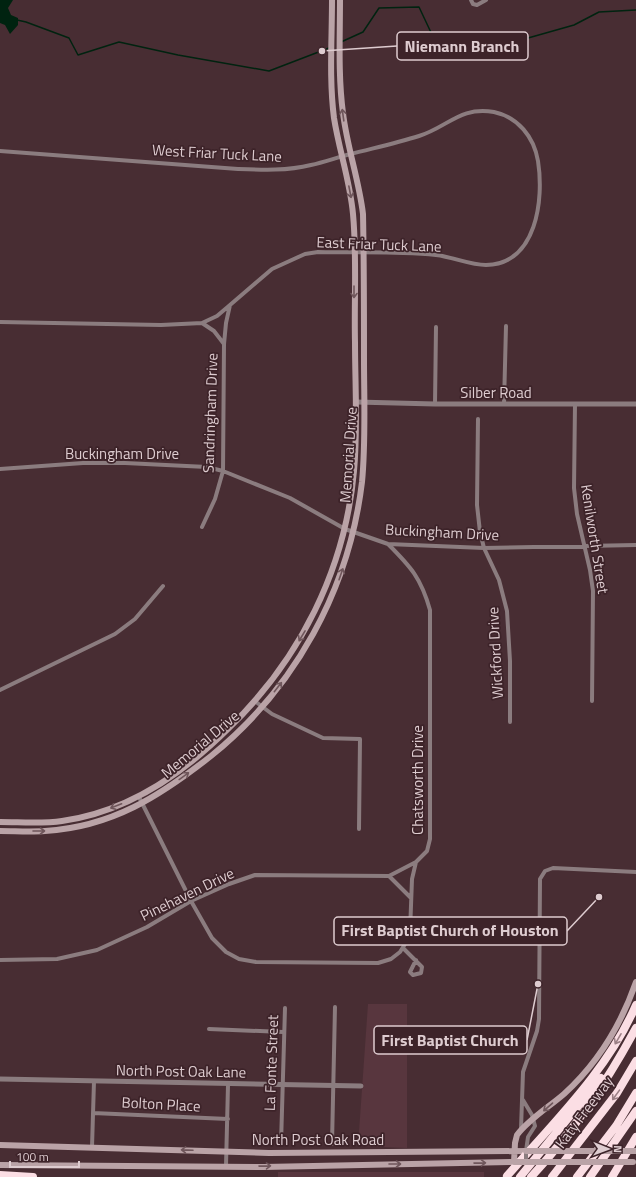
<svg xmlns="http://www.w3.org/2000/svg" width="636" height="1177" font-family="'Titillium Web',sans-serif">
  <rect width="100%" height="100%" fill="#482d33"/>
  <path fill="#58363e" d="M 368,1004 L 407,1004 L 407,1148 L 358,1146 Z
    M 278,1172 L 484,1172 L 484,1177 L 278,1177 Z"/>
  <path fill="#002310" d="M 0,0 L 13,0 L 8,8 L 11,15 L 18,18 L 18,25 L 10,34 L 5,25 L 0,23 Z"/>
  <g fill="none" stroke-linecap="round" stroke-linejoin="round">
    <path stroke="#002310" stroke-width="1.5" d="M 17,20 L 26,22 L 69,38 L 78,55 L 119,42 L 178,55 L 269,71 L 329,48
      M 341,42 L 363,32 L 379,8 L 419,7 L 435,41 L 521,40 L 574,25 L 599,12 L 636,10"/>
    <path stroke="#8b7c7f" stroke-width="4" d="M 471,0 L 473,4 L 477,5 L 486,0
      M 0,151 L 238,169 C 263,170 287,171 311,165 C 325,162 338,157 351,154 C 374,148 397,143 419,136 C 448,127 460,106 494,112 C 518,117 534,137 538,161 C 544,199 537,264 486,265 C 470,265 453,257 436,255 C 397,251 357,253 318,252 L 305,254 L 272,269 L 230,305 L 226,323 L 224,344 L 223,471 L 215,499 L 202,527
      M 0,322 L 161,325 L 202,323 L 217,316 L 230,305
      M 202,323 L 214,331 L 224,344
      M 435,404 L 436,327
      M 504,404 L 506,326
      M 575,404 L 574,488 L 577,514 L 590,570 L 593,591 L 592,701
      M 478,419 L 477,505 L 480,532 L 484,548 L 499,580 L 507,611 L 510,661 L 510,722
      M 0,469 L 83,463 L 125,463 L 207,467 L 223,471 L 290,498 L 345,529 L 388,544 L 484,548 L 636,545
      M 0,690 L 115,634 L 135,619 L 163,586
      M 256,702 L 272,714 L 323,738 L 360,739 L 359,829
      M 139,797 L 191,901 L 212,938 L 226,952 L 239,959 L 256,962 L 378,963 L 391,959 L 400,952 L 405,944 L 410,932 L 412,879 L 416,862 L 427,851 L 430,839 L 430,610 C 421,578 411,567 388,544
      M 389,876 L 411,898
      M 403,948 L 422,967 L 421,973 L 413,975 L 410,972 L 416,960
      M 0,960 L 57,959 L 97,950 L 147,927 L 191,901 L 229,884 L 255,875 L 389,876 L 416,862
      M 209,1029 L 283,1032
      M 523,1100 L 532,1115 L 535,1126 L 528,1137 L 526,1151
      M 93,1113 L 228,1119
      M 521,1129 L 523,1072 L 537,1031 L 539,1019 L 540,879 L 545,871 L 553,868 L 636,872
      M 281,1144 L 285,1008
      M 332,1144 L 335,1007
      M 92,1147 L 94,1081
      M 226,1166 L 228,1085"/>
    <path stroke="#8b7c7f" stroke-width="5" d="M 356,402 L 435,404 L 636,404
      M 0,1079 L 361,1086"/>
    <path stroke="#baa3a7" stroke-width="6" d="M 0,822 C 20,822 42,824 62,821 C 127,812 183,774 229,728 C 300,659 345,570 354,471 C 358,428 355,385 355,342 C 354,300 357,256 353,214 C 350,181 339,150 334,118 C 329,79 332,39 332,0
      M 0,831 C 15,831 30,832 45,831 C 112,827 160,796 211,756 C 295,688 349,590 362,482 C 366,441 364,399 364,358 C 364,310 364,262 363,214 C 359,180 347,147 343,113 C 338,76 340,37 340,0
      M 0,1145 L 269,1153 L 526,1151
      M 0,1165 L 264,1167 L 514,1162 L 515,1143 L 517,1135 C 529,1119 549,1107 564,1094 C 597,1064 621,1025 636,982"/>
    <path stroke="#fbdee4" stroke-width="8" d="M 0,1175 L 33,1177
      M 507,1176 C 554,1122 608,1070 636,1005
      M 520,1177 L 601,1078
      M 531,1177 C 572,1133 607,1082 636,1028
      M 552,1177 L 617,1093 L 636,1061
      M 577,1177 L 616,1126 L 636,1093
      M 590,1177 L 636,1111
      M 612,1177 L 636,1137"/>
    <path stroke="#8b7c7f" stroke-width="4" d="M 526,1162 L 526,1151"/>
    <path stroke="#baa3a7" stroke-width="6" d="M 526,1151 L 636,1151
      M 514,1162 L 633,1162"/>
  </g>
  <defs><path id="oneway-shaft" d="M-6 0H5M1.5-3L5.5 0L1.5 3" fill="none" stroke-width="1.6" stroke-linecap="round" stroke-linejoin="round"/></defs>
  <g stroke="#6f565b">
    <use href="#oneway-shaft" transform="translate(343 115) rotate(-98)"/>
    <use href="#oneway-shaft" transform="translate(350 192) rotate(79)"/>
    <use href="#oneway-shaft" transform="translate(354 292) rotate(90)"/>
    <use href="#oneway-shaft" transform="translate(341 574) rotate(-71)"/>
    <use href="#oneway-shaft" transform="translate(302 636) rotate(121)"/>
    <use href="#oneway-shaft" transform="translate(278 687) rotate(-52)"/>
    <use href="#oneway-shaft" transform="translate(184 776) rotate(-36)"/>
    <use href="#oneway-shaft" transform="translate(116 806) rotate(159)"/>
    <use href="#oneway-shaft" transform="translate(39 831)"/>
    <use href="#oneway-shaft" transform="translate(548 1107) rotate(139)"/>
    <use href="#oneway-shaft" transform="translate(187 1150) rotate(-178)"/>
    <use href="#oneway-shaft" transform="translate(480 1163) rotate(-1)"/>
    <use href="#oneway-shaft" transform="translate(395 1164)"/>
    <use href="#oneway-shaft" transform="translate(265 1166) rotate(-1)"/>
  </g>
  <g stroke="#9c8086">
    <use href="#oneway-shaft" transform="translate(618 1039) rotate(120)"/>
    <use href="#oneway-shaft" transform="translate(616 1095) rotate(126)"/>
  </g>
  <g text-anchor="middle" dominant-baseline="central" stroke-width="3.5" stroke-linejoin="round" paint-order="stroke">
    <g font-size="15" fill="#deccd0" stroke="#3d2329">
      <text transform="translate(217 153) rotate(3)">West Friar Tuck Lane</text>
      <text transform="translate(379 244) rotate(2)">East Friar Tuck Lane</text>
      <text x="496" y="392">Silber Road</text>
      <text transform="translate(210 413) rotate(-88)">Sandringham Drive</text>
      <text x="122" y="453">Buckingham Drive</text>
      <text transform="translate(348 455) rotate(-86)">Memorial Drive</text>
      <text transform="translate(442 532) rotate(3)">Buckingham Drive</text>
      <text transform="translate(595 539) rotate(81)">Kenilworth Street</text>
      <text transform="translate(495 653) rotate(-93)">Wickford Drive</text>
      <text transform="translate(200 744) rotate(-40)">Memorial Drive</text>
      <text transform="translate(417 780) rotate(-90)">Chatsworth Drive</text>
      <text transform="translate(187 894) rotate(-26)">Pinehaven Drive</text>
      <text transform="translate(271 1063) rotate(-88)">La Fonte Street</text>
      <text transform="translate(181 1071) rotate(1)">North Post Oak Lane</text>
      <text transform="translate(161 1104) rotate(3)">Bolton Place</text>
      <text transform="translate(584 1112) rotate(-53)">Katy Freeway</text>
      <text x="318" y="1139">North Post Oak Road</text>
    </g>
  </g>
  <path fill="none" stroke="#deccd0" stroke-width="1.5" d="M322 51L397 46M599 897L567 931M538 984L527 1040"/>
  <g fill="#deccd0" stroke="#3d2329" stroke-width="1.5">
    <circle cx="322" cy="51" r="4"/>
    <circle cx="599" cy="897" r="4"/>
    <circle cx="538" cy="984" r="4"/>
  </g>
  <g fill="#3d2329" stroke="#deccd0" stroke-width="1.5">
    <rect x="397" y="32" width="131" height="28" rx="4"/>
    <rect x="334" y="917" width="233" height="28" rx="4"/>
    <rect x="374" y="1026" width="153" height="28" rx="4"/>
  </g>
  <g font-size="16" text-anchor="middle" font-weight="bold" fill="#deccd0">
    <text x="462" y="52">Niemann Branch</text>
    <text x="450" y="936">First Baptist Church of Houston</text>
    <text x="450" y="1046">First Baptist Church</text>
  </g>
  <g transform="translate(608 1149) rotate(91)" stroke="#3d2329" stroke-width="3" paint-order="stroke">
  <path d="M0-3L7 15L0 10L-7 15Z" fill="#deccd0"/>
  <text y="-6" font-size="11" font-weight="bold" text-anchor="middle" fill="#deccd0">N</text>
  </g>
  <path d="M10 1161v6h69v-6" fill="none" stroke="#deccd0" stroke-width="2"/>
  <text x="16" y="1161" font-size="12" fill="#deccd0" stroke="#3d2329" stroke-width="3" paint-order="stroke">100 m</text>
</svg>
